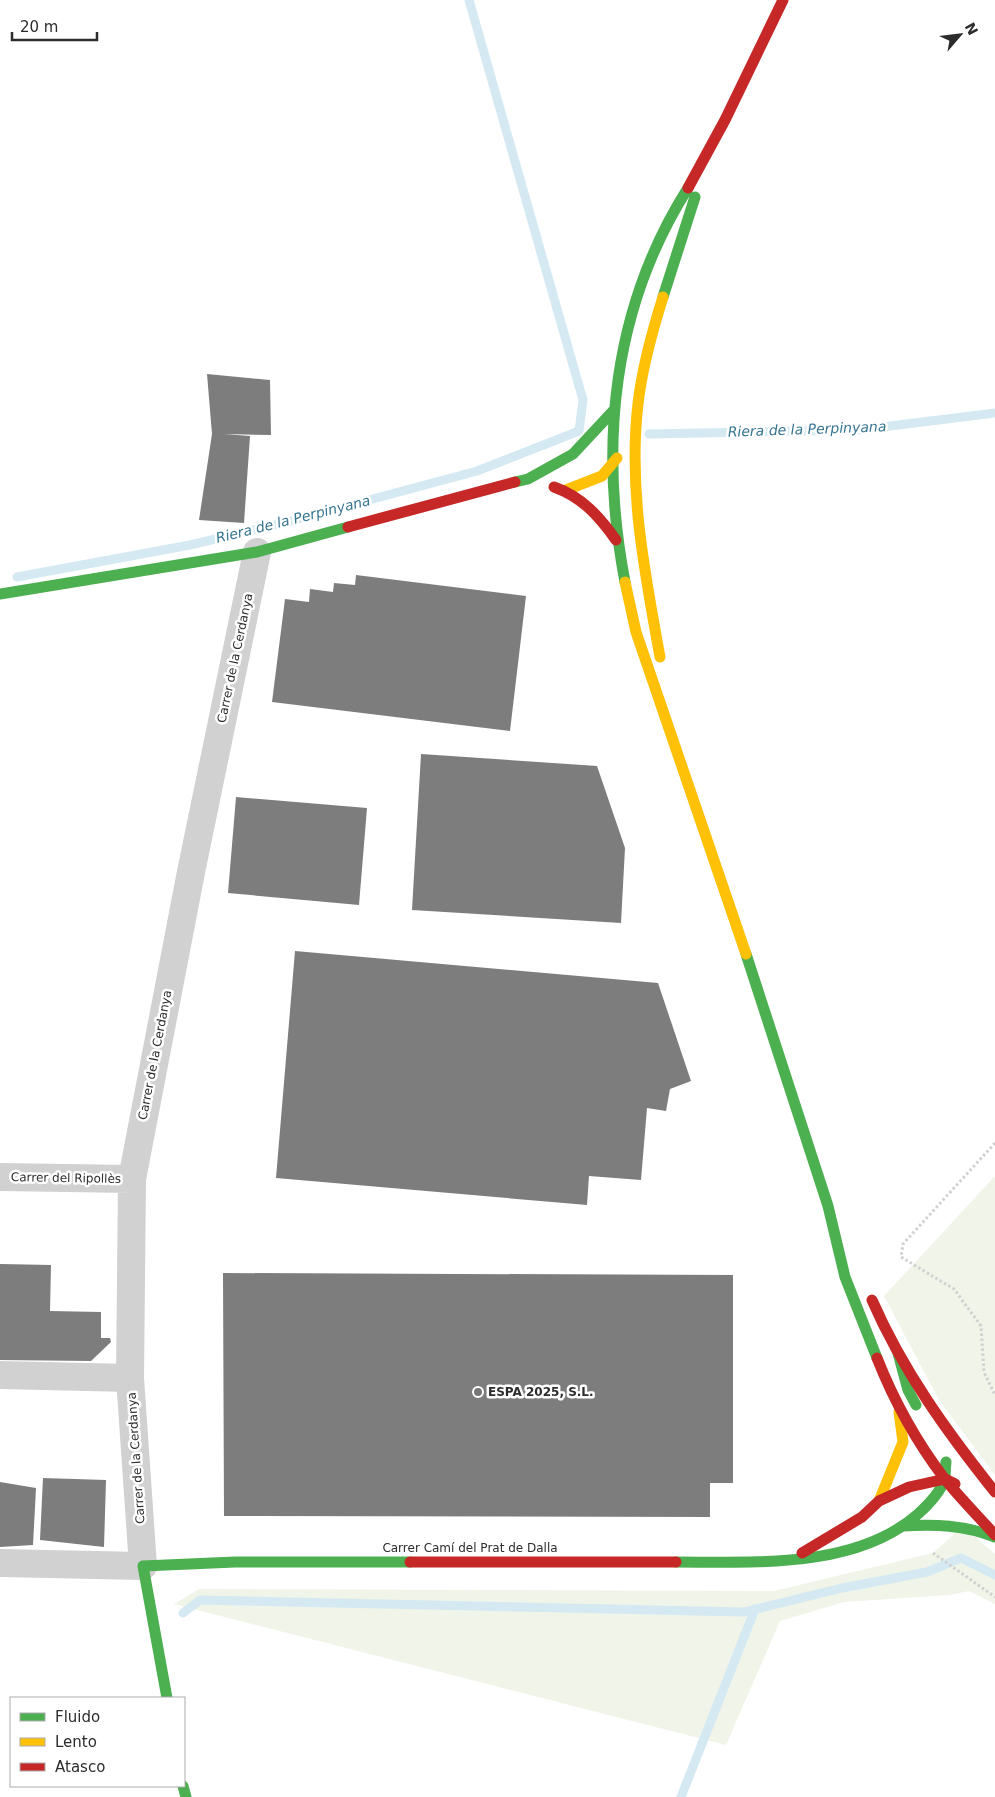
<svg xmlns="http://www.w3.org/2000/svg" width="995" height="1797" font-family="'DejaVu Sans',sans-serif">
  <rect width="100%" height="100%" fill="#fff"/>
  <path fill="#f0f4e9" d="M 995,1176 L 995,1475 L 939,1400 L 884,1296 Z
    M 963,1526 L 995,1554 L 995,1604 L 969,1591 L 949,1595 L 844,1602 L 780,1621 L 726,1745 L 174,1604 L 199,1589 L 774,1591 L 933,1553 Z"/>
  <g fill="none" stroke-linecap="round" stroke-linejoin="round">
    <path stroke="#d4e9f2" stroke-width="9" d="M 649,434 L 858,430 L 995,413
      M 17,577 L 190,545 L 291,521 L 477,471 L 579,431 L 583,400 L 469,0
      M 183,1613 L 200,1600 L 744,1612 L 842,1588 L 927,1572 L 961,1558 L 995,1575
      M 681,1797 L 755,1609"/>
  </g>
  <path fill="#7d7d7d" d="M 207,374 L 270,380 L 271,435 L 224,434 L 250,436 L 244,523 L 199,520 L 212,434 Z
    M 356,575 L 526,596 L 510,731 L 272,702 L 285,599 L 309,602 L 310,589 L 333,592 L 334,583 L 355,585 Z
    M 421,754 L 597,766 L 625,848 L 621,923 L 412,910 Z
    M 236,797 L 367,808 L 359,905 L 228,893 Z
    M 295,951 L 658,983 L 691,1081 L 670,1089 L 666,1111 L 647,1108 L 641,1180 L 589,1176 L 587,1205 L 276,1178 Z
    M 0,1264 L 51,1265 L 50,1311 L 101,1312 L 101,1338 L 110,1338 L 111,1342 L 91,1361 L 0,1360 Z
    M 223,1273 L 733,1275 L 733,1483 L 710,1483 L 710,1517 L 224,1516 Z
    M 43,1478 L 106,1480 L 104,1547 L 40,1540 Z
    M 0,1482 L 36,1488 L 33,1545 L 0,1547 Z"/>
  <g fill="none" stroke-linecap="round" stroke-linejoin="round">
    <path stroke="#d1d1d1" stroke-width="3" stroke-dasharray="2.5 2.5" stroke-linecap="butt" d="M 995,1143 L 903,1244 L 901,1257 L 954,1289 L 981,1326 L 984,1372 L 995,1395
      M 933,1553 L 995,1597"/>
    <path stroke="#d1d1d1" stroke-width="28" d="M 0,1177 L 132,1179
      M 0,1375 L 130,1378
      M 0,1563 L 143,1566 L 130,1378 L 132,1179 L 191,872 L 257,552"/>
    <path stroke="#4caf50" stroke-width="11" d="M 663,297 L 695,197
      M 515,482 L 528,479 L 573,454 L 614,410
      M 625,582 C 599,445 612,308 688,188
      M 0,594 L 257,552 L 348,527
      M 746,954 L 828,1206 L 845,1277 L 877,1358
      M 898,1353 L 908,1390 L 916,1405
      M 903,1526 C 935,1524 964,1525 995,1537
      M 676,1562 C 754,1562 856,1569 918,1514 C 928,1505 939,1494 944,1481 C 946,1475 945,1468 946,1462
      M 167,1698 L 143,1566 L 235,1562 L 410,1562
      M 183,1786 L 186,1797"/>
    <path stroke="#ffc107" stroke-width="11" d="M 566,490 L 602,476 L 617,458
      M 625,582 L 636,632 L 746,954
      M 660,657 C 645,574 628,489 638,404 C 642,368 652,332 663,297
      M 879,1501 L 903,1442 L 899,1412"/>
    <path stroke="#c62828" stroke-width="11" d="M 688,188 L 725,120 L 783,0
      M 554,487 C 582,497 599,516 616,540
      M 348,527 L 515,482
      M 872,1300 C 903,1371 947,1432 995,1492
      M 877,1358 C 894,1401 916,1441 944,1478 C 960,1498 978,1516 995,1535
      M 802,1553 L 862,1517 L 879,1501 L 909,1487 L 945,1479 L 955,1484
      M 410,1562 L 676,1562"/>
  </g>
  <circle fill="#767676" stroke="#fff" stroke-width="2" cx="478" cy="1392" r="5"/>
  <g text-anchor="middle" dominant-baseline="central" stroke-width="5" stroke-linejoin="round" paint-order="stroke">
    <g font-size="12" fill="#2c2c2c" stroke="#fff">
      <text transform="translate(235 658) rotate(-78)">Carrer de la Cerdanya</text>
      <text transform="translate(155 1055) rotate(-79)">Carrer de la Cerdanya</text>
      <text transform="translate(66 1178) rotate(1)">Carrer del Ripollès</text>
      <text transform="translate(136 1458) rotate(-94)">Carrer de la Cerdanya</text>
      <text x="470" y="1548">Carrer Camí del Prat de Dalla</text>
    </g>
    <g font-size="12" font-weight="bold" fill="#2c2c2c" stroke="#fff" text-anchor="start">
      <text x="488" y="1392">ESPA 2025, S.L.</text>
    </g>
    <g font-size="14" font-style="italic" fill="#367591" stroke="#fff">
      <text transform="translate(807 429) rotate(-2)">Riera de la Perpinyana</text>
      <text transform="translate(293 519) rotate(-14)">Riera de la Perpinyana</text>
    </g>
  </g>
  <rect x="10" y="1697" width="175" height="90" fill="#ffffff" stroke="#ababab"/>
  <rect x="20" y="1713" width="25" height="8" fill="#4caf50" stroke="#ababab"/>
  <text x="55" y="1722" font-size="15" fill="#2c2c2c">Fluido</text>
  <rect x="20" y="1738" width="25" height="8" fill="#ffc107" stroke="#ababab"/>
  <text x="55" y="1747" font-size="15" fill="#2c2c2c">Lento</text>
  <rect x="20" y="1763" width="25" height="8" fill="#c62828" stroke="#ababab"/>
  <text x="55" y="1772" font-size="15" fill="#2c2c2c">Atasco</text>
  <g transform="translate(960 35) rotate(62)" stroke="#ffffff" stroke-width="4" paint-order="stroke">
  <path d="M0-4L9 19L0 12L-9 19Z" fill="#2c2c2c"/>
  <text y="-8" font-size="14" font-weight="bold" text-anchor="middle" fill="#2c2c2c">N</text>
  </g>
  <path d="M12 32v8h85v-8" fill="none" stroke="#2c2c2c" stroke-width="2.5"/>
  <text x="20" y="32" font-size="15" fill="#2c2c2c" stroke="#ffffff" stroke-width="4" paint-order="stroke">20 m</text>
</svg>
